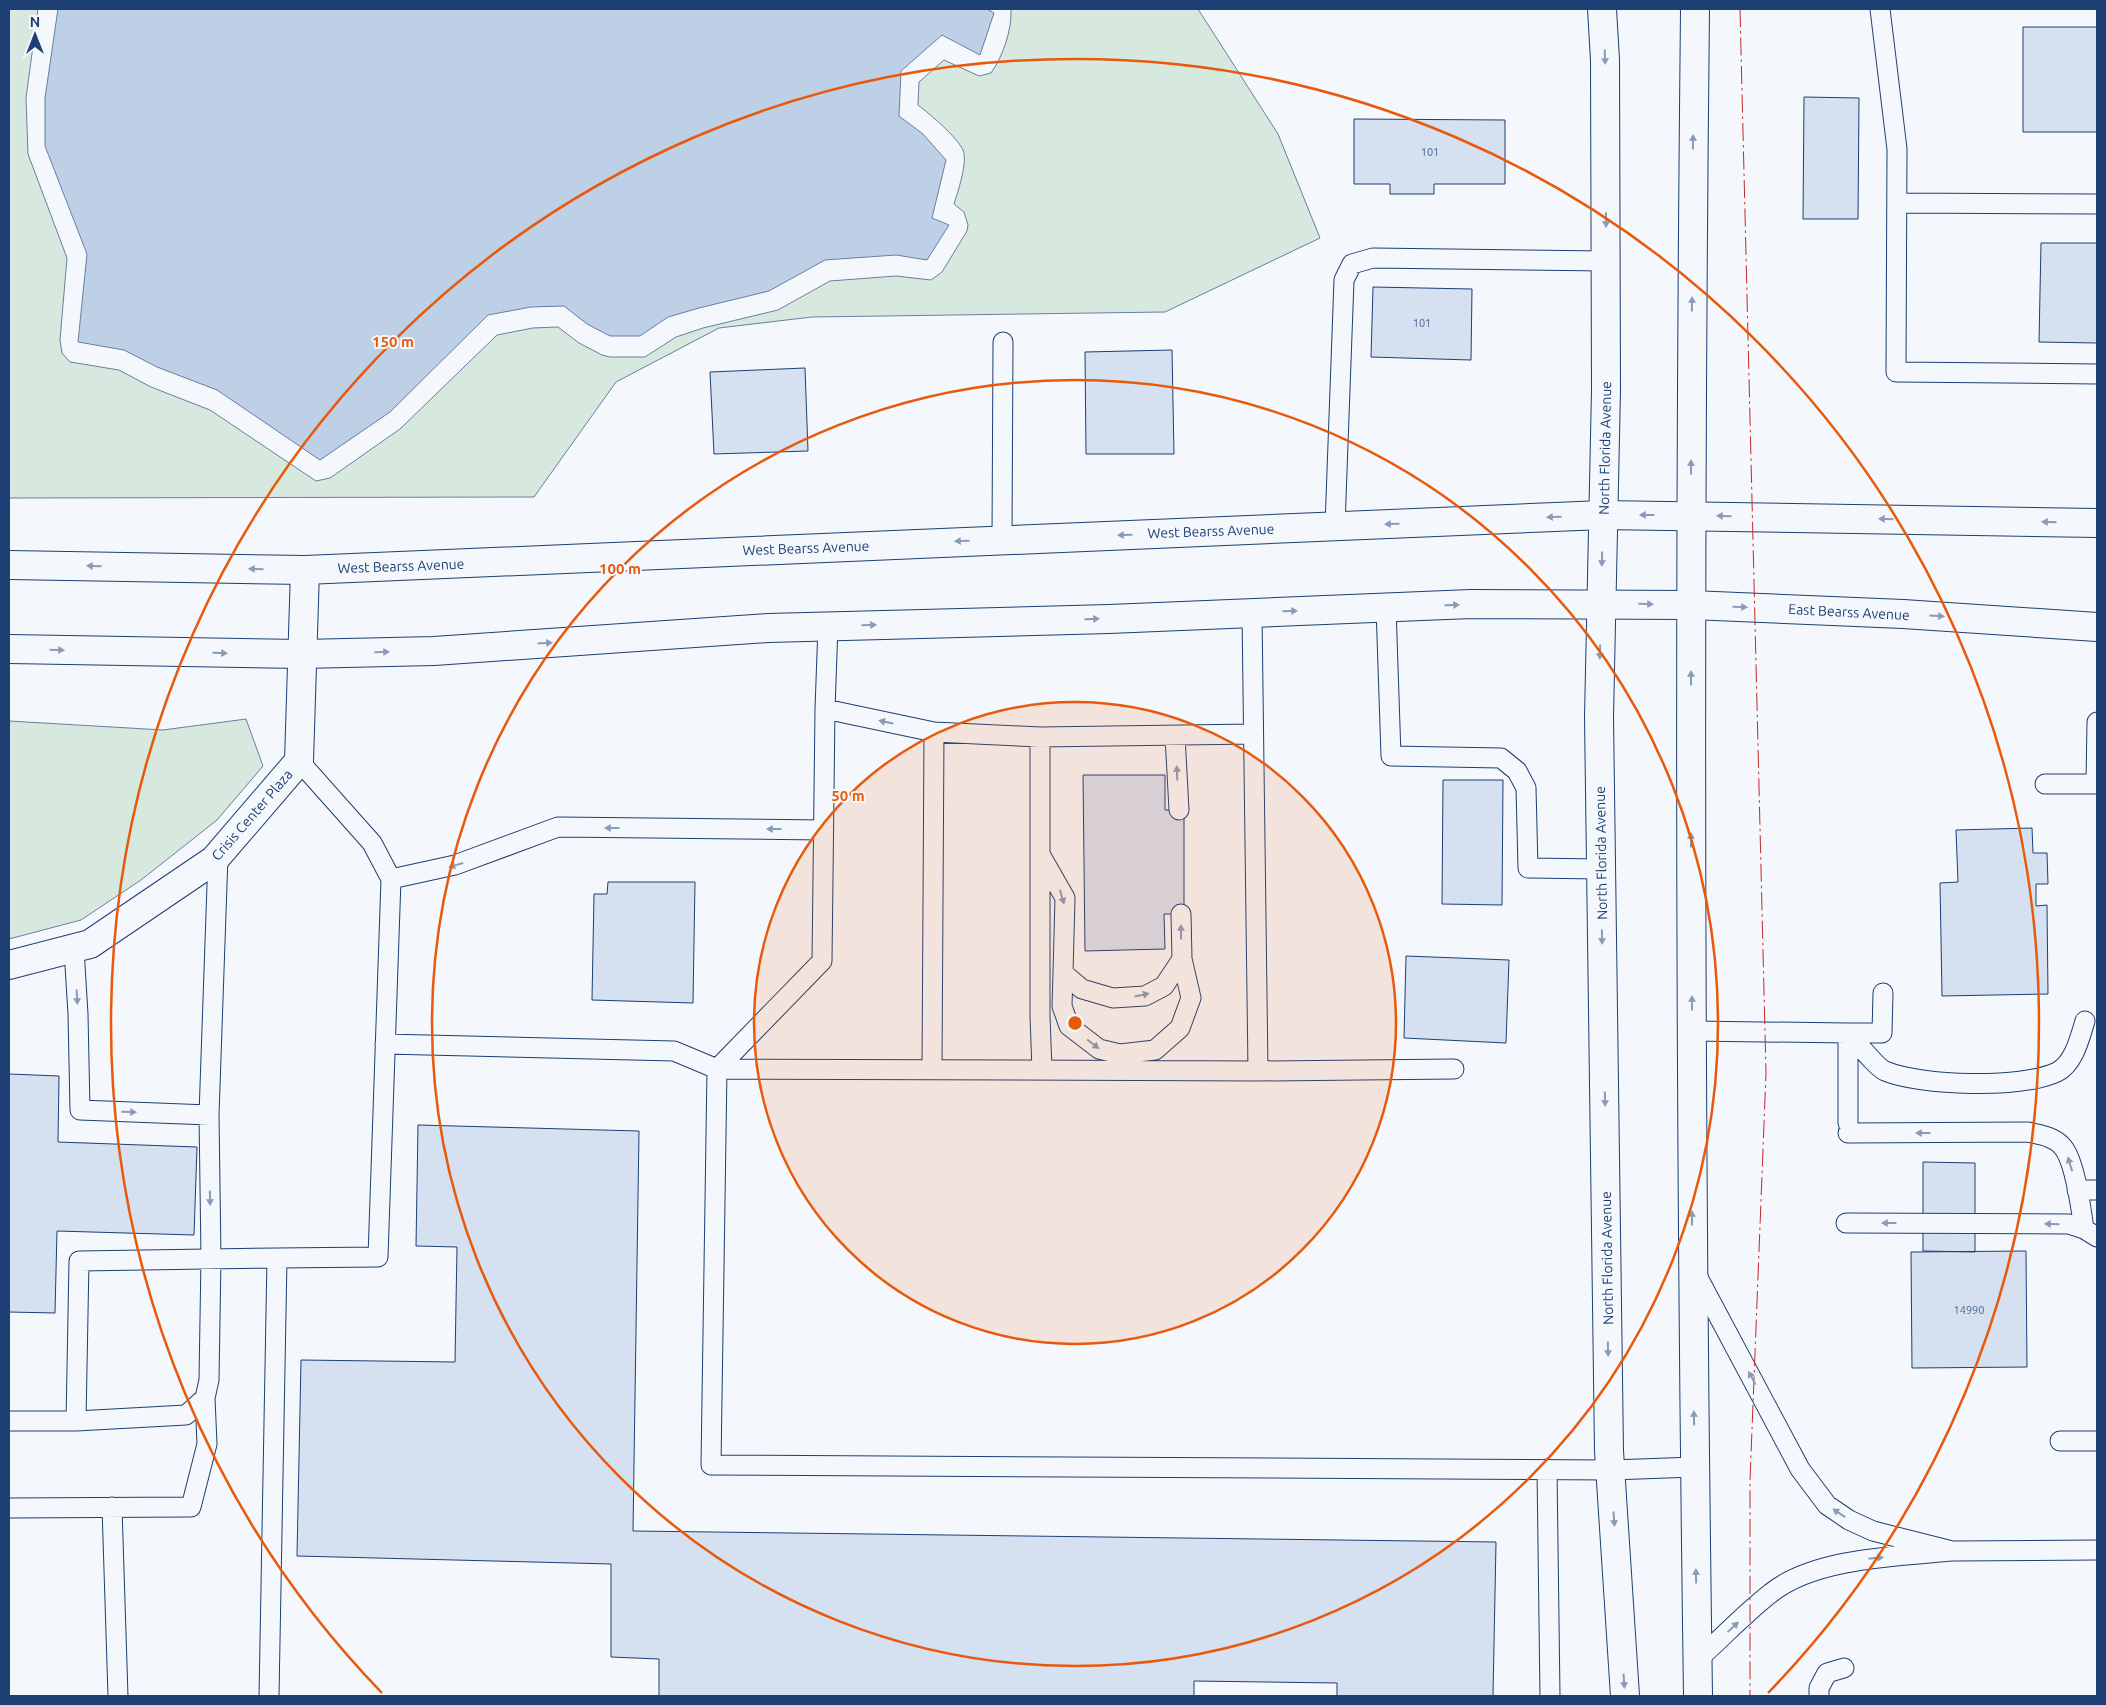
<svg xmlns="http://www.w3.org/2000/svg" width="2106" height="1705" font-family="Ubuntu,sans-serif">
  <rect width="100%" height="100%" fill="#f4f7fb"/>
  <path fill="#d7e8df" stroke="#687fa3" d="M 9,9 L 38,9 L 26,98 L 28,154 L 67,258 L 60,340 L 62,353 L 70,362 L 119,370 L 151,387 L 210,410 L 316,481 L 330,478 L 400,429 L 497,335 L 533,328 L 558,327 L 579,343 L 602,355 L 610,357 L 645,357 L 676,337 L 703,328 L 778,310 L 830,281 L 896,276 L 931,280 L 942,272 L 967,231 L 968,225 L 964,212 L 954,204 C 958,191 968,162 963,150 C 956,136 931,115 918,105 L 919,82 L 944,60 L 979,76 L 991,73 C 1003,56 1012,30 1011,9 L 1198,9 L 1278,134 L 1320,238 L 1165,312 L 812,317 L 719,328 L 616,382 L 534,497 L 9,498 Z
    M 246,719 L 263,766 L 217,820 L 141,880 L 81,920 L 9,939 L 9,721 L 163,730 Z"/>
  <path fill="#bed0e5" stroke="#687fa3" d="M 58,9 L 987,9 L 994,13 L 980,55 L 942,35 L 901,71 L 899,116 L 923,134 L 946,160 L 932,218 L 949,225 L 927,260 L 896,255 L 825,260 L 769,291 L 699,308 L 668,317 L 640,336 L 610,336 L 587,324 L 564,306 L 531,307 L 488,315 L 390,412 L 320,460 L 217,390 L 157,367 L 124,350 L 78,342 L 87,254 L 45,146 L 45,98 Z"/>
  <path fill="#d5e0f0" stroke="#1d3f73" d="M 2023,27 L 2097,27 L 2097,132 L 2023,132 Z
    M 1804,97 L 1859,98 L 1858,219 L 1803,219 Z
    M 1354,119 L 1505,120 L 1505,184 L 1434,184 L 1434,194 L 1390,194 L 1390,184 L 1354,184 Z
    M 2041,243 L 2097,243 L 2097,343 L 2039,342 Z
    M 1373,287 L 1472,289 L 1471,360 L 1371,357 Z
    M 1172,350 L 1174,454 L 1086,454 L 1085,352 Z
    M 805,368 L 808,451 L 714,454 L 710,372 Z
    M 1083,775 L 1165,775 L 1165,810 L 1184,810 L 1184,914 L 1164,914 L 1165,949 L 1085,951 Z
    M 1443,780 L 1503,780 L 1502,905 L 1442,904 Z
    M 2032,828 L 2033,853 L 2047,853 L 2048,884 L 2036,884 L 2036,906 L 2047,905 L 2048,994 L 1942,996 L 1940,883 L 1958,882 L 1956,830 Z
    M 608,882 L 695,882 L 693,1003 L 592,1000 L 594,894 L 607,894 Z
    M 1406,956 L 1509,960 L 1506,1043 L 1404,1038 Z
    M 9,1074 L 59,1076 L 58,1142 L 197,1147 L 194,1235 L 57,1231 L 55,1313 L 9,1312 Z
    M 418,1125 L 639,1131 L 633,1531 L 1496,1542 L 1493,1696 L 1337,1696 L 1337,1683 L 1194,1681 L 1194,1696 L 659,1696 L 659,1659 L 611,1657 L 611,1564 L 297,1556 L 301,1360 L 455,1362 L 457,1247 L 416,1246 Z
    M 1923,1162 L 1975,1163 L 1975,1252 L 1923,1251 Z
    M 2026,1251 L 2027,1367 L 1912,1368 L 1911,1252 Z"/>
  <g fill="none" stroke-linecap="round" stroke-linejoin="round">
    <g stroke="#1d3f73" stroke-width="21">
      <path id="service" d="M 1880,9 L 1897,149 L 1896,372 L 2097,374
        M 1897,203 L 2097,204
        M 1335,526 L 1344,280 L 1352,264 L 1373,258 L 1606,261
        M 1002,540 L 1003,342
        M 1386,607 L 1391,756 L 1501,758 L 1517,771 L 1526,788 L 1528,868 L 1601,869
        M 828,626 L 825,709 L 822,961 L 717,1069 L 711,1465 L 1611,1470 L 1695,1467
        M 825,709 L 934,732 L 1040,737 L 1253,734
        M 1175,736 L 1179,810
        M 1040,737 L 1040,1016 L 1042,1070
        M 2045,784 L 2096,784 L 2097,722
        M 1041,856 L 1065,898 L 1063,973 L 1082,989 L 1113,998 L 1145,996 L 1164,986 L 1182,959
        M 391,879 L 455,865 L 558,827 L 823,830
        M 74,949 L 78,1014 L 80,1110 L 209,1115 L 211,1258 L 209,1380 L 205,1398 L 186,1415 L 76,1421 L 79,1261 L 277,1258
        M 1063,973 L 1062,1006 L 1069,1026 L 1099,1049 L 1120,1054 L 1155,1050 L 1180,1028 L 1191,998 L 1182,959 L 1181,914
        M 1692,1031 L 1848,1033 C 1856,1041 1876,1067 1885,1071 C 1921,1086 2021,1089 2057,1072 C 2074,1064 2080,1037 2085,1021
        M 385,1044 L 674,1051 L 717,1069 L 1258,1071 L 1252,613
        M 932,1070 L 934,732
        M 1258,1071 L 1454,1069
        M 209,1115 L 218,856
        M 1848,1123 L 1848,1033 L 1882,1033 L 1883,993
        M 1848,1133 L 2028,1132 C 2040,1135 2052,1136 2061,1145 C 2075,1158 2081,1209 2084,1229
        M 2077,1190 L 2097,1190
        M 1846,1223 L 2069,1224 L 2084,1229 L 2097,1237
        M 1695,1272 L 1800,1469 L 1827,1505 L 1849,1520 L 1873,1531 L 1952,1551 C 1899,1556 1814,1558 1771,1593 C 1745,1613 1722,1638 1697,1660
        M 9,1421 L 76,1421
        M 2060,1441 L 2097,1441
        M 1547,1469 L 1550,1696
        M 112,1507 L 118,1696
        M 9,1508 L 191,1507 L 207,1444 L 205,1398
        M 1952,1551 L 2097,1550
        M 269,1696 L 277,1258 L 378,1257 L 391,879 L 372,843 L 299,761
        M 1819,1696 L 1819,1688 L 1827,1673 L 1844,1668"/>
    </g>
    <g stroke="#1d3f73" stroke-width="30">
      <path id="minor" d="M 9,965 L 90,944 L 214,860 L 299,761 L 305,570"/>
    </g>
    <g stroke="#1d3f73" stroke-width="30">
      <path id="secondary" d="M 9,565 L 305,570 L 1603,515 L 2097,523
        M 9,649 L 302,654 L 434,651 L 768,628 L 1109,619 L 1471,604 L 1691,605 L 1903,614 L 2097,627"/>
    </g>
    <g stroke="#1d3f73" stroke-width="30">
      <path id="primary" d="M 1602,9 L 1605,60 L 1606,390 L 1599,717 L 1609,1451 L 1625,1696
        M 1695,9 C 1689,571 1690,1134 1698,1696"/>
    </g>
    <use href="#service" stroke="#f4f7fb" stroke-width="19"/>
    <use href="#minor" stroke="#f4f7fb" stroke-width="28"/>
    <use href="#secondary" stroke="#f4f7fb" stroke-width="28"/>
    <use href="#primary" stroke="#f4f7fb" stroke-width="28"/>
    <path stroke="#c62828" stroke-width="1" stroke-dasharray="18 4 2.5 4" stroke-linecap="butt" d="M 1740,9 L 1766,1073 L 1750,1481 L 1750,1696"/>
  </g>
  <defs><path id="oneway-solid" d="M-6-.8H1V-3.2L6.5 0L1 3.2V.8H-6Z" transform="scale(1.25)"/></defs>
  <g fill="#889bb7">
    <use href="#oneway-solid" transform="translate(1605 57) rotate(88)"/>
    <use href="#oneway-solid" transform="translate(1693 142) rotate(-89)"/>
    <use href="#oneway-solid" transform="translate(1606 220) rotate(90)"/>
    <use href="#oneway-solid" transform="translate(1692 304) rotate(-89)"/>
    <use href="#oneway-solid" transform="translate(1691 467) rotate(-90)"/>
    <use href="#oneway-solid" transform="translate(1647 515) rotate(-180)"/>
    <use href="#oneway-solid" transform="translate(1724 516) rotate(-179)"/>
    <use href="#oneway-solid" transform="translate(1554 517) rotate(178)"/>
    <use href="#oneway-solid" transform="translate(1886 519) rotate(-179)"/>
    <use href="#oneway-solid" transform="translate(2049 522) rotate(-179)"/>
    <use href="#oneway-solid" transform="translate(1392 524) rotate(178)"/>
    <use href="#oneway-solid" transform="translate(1125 535) rotate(178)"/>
    <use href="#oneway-solid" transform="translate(962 541) rotate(178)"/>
    <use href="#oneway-solid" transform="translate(1602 559) rotate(91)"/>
    <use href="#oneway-solid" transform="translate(94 566) rotate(-179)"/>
    <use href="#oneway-solid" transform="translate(256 569) rotate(-179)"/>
    <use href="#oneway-solid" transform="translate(1646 604) rotate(1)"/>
    <use href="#oneway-solid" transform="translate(1452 605) rotate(-2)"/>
    <use href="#oneway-solid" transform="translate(1740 607) rotate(2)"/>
    <use href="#oneway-solid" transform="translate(1290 611) rotate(-2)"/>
    <use href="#oneway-solid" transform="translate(1937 616) rotate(4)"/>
    <use href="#oneway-solid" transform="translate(1092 619) rotate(-1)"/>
    <use href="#oneway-solid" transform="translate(869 625) rotate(-2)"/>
    <use href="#oneway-solid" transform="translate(545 643) rotate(-4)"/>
    <use href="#oneway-solid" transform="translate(57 650) rotate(1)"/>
    <use href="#oneway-solid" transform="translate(382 652) rotate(-2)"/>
    <use href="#oneway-solid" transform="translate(1600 652) rotate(91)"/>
    <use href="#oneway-solid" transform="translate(220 653) rotate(1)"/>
    <use href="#oneway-solid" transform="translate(1691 678) rotate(-90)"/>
    <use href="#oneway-solid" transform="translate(886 722) rotate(-168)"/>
    <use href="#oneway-solid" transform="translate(1177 773) rotate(-92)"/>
    <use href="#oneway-solid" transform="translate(612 828) rotate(-180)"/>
    <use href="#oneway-solid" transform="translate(774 829) rotate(-180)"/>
    <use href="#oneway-solid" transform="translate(1691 840) rotate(-90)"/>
    <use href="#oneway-solid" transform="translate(456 865) rotate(164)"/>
    <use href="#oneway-solid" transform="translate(1062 897) rotate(74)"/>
    <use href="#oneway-solid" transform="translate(1181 932) rotate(-91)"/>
    <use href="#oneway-solid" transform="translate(1602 937) rotate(89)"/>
    <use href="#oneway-solid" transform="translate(1142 995) rotate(-12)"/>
    <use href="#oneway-solid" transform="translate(77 997) rotate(87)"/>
    <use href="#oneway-solid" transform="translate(1692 1003) rotate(-90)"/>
    <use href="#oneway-solid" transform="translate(1093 1044) rotate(37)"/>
    <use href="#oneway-solid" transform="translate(1605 1099) rotate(89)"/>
    <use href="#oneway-solid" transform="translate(129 1112) rotate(2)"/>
    <use href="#oneway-solid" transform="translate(1923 1133) rotate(180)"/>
    <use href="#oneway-solid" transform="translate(2070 1164) rotate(-107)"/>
    <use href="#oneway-solid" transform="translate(210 1198) rotate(89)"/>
    <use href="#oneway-solid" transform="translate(1692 1218) rotate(-90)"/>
    <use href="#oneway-solid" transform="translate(1889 1223) rotate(-180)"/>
    <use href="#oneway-solid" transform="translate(2052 1224) rotate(-179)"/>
    <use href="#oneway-solid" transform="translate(1608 1349) rotate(89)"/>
    <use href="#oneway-solid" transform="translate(1752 1378) rotate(-118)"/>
    <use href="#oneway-solid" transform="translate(1694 1418) rotate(-91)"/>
    <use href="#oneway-solid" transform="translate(1839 1513) rotate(-146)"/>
    <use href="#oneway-solid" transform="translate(1614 1519) rotate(86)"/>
    <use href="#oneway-solid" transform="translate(1876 1558) rotate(-6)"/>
    <use href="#oneway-solid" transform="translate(1696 1576) rotate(-91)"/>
    <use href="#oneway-solid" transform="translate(1733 1627) rotate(-43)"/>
    <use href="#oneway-solid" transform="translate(1624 1681) rotate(86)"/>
  </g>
  <circle cx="1075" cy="1023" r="321" fill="#e8590c" fill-opacity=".12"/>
  <g fill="none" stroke="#e8590c" stroke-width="2.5">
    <circle cx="1075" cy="1023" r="321"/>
    <circle cx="1075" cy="1023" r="643"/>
    <path d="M382 1693A964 964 0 1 1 1768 1693"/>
  </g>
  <g text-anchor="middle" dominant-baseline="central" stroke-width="4" stroke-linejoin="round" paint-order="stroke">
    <g font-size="11" fill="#4b6792">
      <text x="1430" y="152">101</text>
      <text x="1422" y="323">101</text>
      <text x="1969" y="1310">14990</text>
    </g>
    <g font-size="14" fill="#1d3f73" stroke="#f4f7fb">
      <text transform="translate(1605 448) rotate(-89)">North Florida Avenue</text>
      <text transform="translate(1211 531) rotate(-2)">West Bearss Avenue</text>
      <text transform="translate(806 548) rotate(-2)">West Bearss Avenue</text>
      <text transform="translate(401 566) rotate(-2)">West Bearss Avenue</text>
      <text transform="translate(1849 612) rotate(3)">East Bearss Avenue</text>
      <text transform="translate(252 815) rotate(-49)">Crisis Center Plaza</text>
      <text transform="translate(1601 853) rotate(-91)">North Florida Avenue</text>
      <text transform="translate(1607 1258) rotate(-91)">North Florida Avenue</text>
    </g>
  </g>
  <circle cx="1075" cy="1023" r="8" fill="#e8590c" stroke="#f4f7fb" stroke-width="2.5"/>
  <g font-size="15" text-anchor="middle" font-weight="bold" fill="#e8590c" stroke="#f4f7fb" stroke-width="4" stroke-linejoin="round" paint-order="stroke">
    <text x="393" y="347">150 m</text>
    <text x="620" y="574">100 m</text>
    <text x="848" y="801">50 m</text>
  </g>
  <rect width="2106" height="1705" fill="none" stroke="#1d3f73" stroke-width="20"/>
  <g transform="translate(35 35)" stroke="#f4f7fb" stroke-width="4" paint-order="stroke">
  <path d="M0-4L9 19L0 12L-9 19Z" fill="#1d3f73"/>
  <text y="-8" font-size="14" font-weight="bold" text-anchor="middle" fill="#1d3f73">N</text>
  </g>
</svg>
